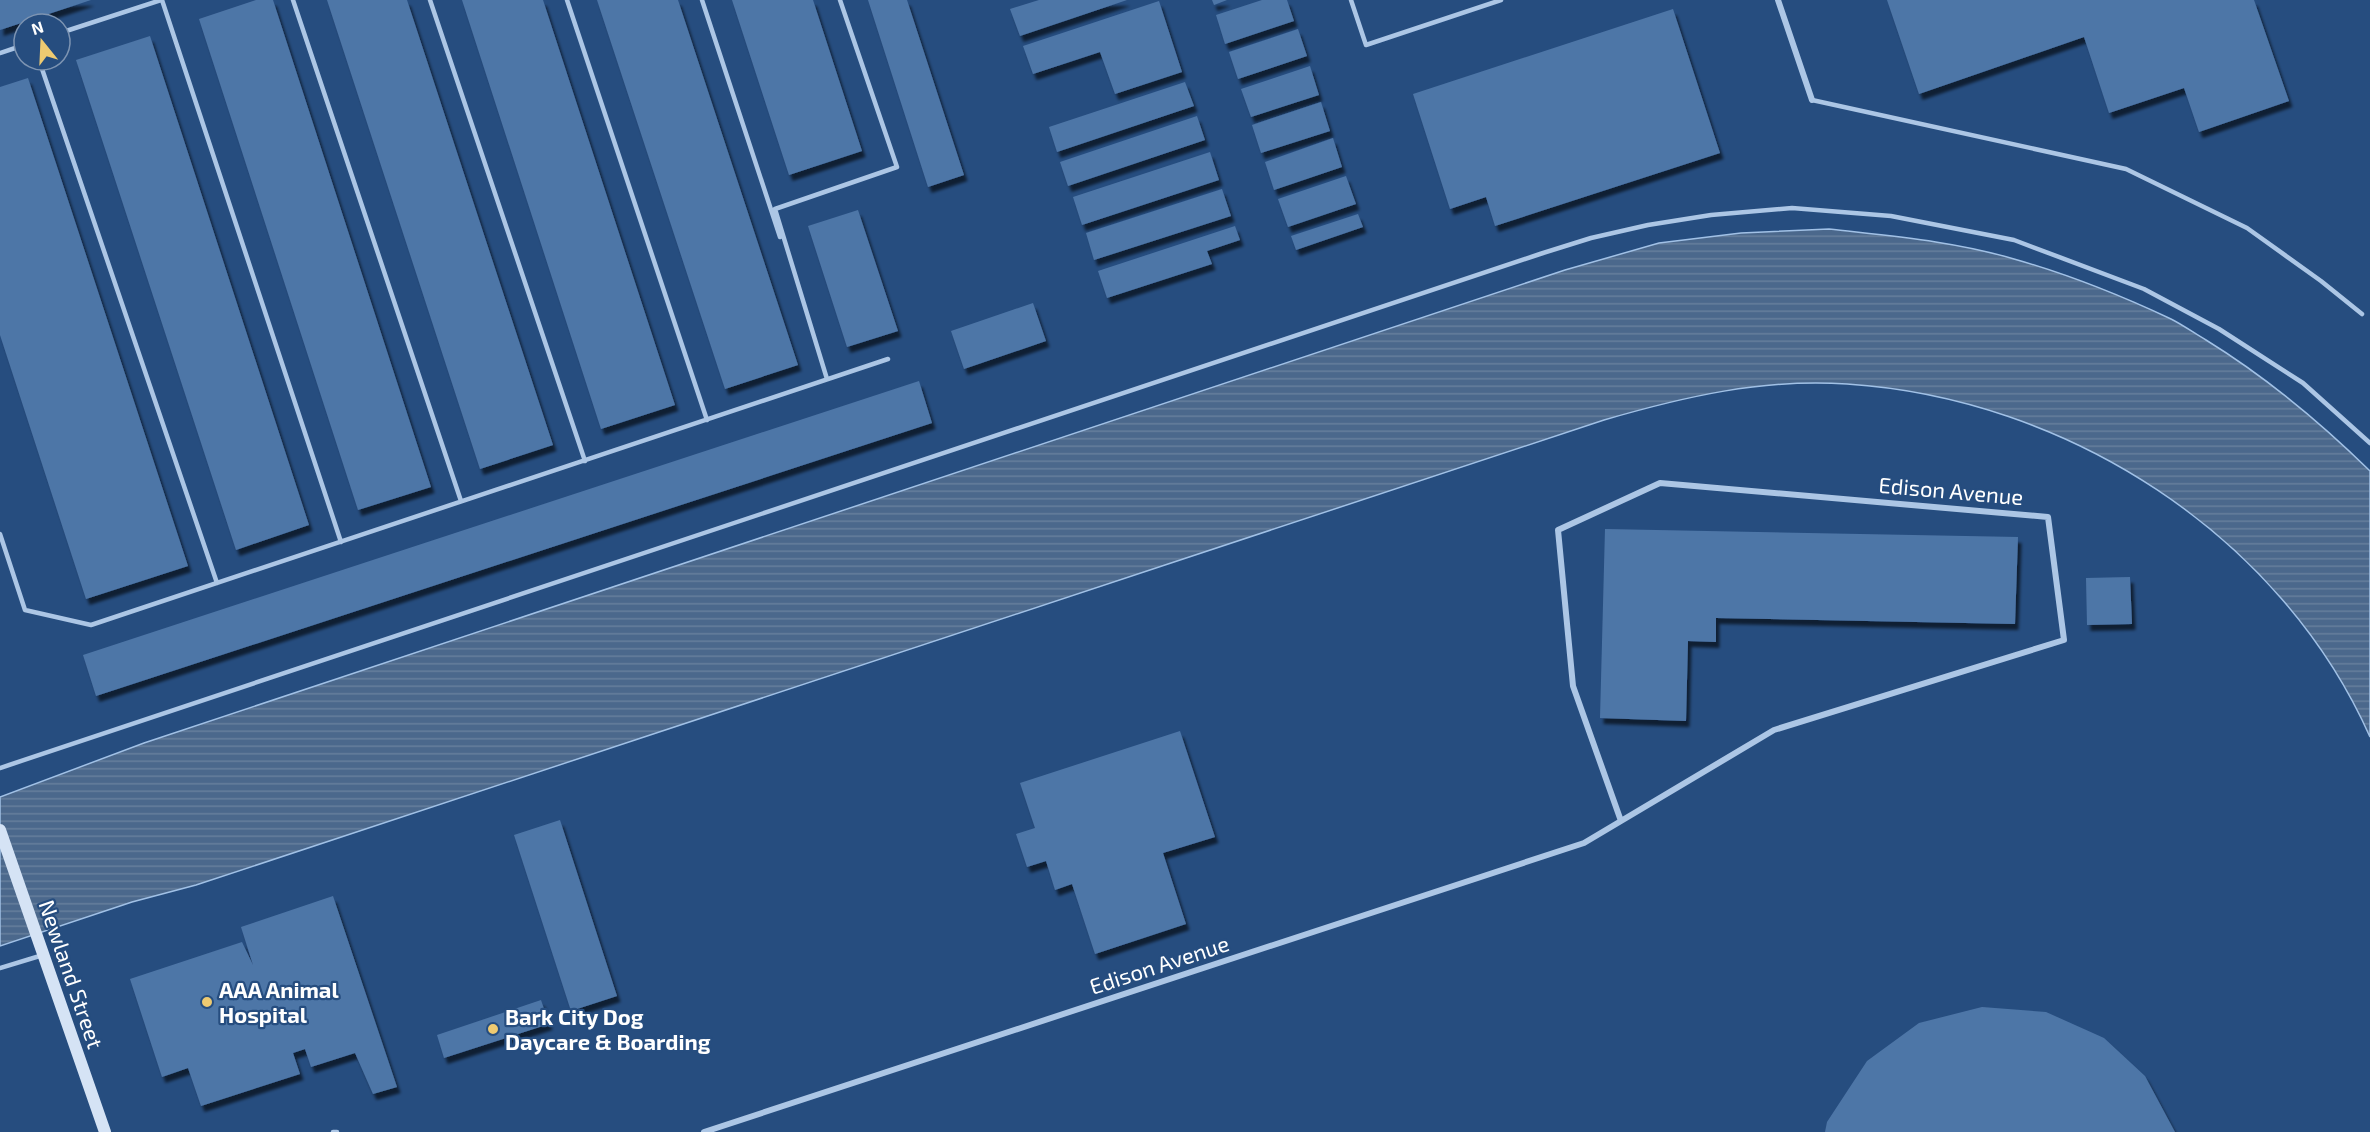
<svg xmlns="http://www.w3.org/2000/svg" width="2370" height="1132" font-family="'Exo 2',sans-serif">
  <defs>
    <pattern id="water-rules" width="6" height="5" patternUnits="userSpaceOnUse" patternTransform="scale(1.5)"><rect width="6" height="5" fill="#4b688c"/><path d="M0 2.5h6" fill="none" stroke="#667f9d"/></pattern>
    <filter id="shadow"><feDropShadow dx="3.5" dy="6" stdDeviation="1.5" flood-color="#0009"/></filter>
  </defs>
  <rect width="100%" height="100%" fill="#264d7f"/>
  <path fill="url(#water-rules)" stroke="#a1c1e6" stroke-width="1.5" d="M 1829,229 C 1890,236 1954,241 2014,259 C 2067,274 2120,295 2171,319 C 2183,325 2194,333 2206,340 C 2266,377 2320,422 2370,471 L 2370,737 C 2280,534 2066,398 1847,384 C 1764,378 1683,397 1604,420 L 196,885 L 132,902 L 0,946 L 0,797 L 144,743 L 1565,270 L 1659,243 L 1741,233 Z"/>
  <path fill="#4e76a7" filter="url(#shadow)" d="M 0,0 L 91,0 L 0,30 Z
    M 256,0 L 273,0 L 431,487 L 358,510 L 199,19 Z
    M 327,0 L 407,0 L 553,445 L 480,469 Z
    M 462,0 L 543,0 L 675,405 L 601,429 Z
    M 597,0 L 678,0 L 798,365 L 725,389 Z
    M 732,0 L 813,0 L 862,151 L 789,175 Z
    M 868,0 L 907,0 L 964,175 L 928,187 Z
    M 1039,0 L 1127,0 L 1020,36 L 1010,9 Z
    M 1212,0 L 1227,0 L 1214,5 Z
    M 1262,0 L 1287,0 L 1294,21 L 1225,44 L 1216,15 Z
    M 1887,0 L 2254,0 L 2289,101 L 2199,132 L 2184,88 L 2109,113 L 2084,37 L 1919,94 Z
    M 1159,1 L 1182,72 L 1115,94 L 1100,52 L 1033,74 L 1023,46 Z
    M 1673,9 L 1720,153 L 1495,226 L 1486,197 L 1450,209 L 1413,94 Z
    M 1298,29 L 1307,56 L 1238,79 L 1229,52 Z
    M 150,36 L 309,525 L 236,550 L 76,60 Z
    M 1310,66 L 1319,95 L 1251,117 L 1241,89 Z
    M 28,78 L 188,566 L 86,599 L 0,335 L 0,87 Z
    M 1185,82 L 1194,106 L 1057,152 L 1049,127 Z
    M 1321,102 L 1330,131 L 1261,153 L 1252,125 Z
    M 1197,116 L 1205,140 L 1068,186 L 1060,162 Z
    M 1333,138 L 1342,167 L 1274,190 L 1265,162 Z
    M 1210,152 L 1219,180 L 1082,225 L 1073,197 Z
    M 1346,176 L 1356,204 L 1288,227 L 1278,199 Z
    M 1222,189 L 1231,216 L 1094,260 L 1086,233 Z
    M 858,210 L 898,331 L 847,347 L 808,226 Z
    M 1358,214 L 1363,227 L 1296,250 L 1291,236 Z
    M 1235,226 L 1240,240 L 1207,251 L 1212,264 L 1107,298 L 1098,271 Z
    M 1033,303 L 1046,341 L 964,369 L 951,331 Z
    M 919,381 L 932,423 L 96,696 L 83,655 Z
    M 1605,529 L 2018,537 L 2015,624 L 1716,618 L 1716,642 L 1688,641 L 1686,721 L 1600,718 Z
    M 2130,577 L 2132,624 L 2087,625 L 2086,578 Z
    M 1180,731 L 1215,837 L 1163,853 L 1186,924 L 1095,954 L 1072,884 L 1055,890 L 1046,861 L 1027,867 L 1016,834 L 1035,828 L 1020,783 Z
    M 560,820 L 617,996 L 571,1011 L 514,835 Z
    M 333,896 L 397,1087 L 373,1094 L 355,1053 L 311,1067 L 305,1049 L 293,1053 L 300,1074 L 201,1106 L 188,1068 L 162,1077 L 130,979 L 242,942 L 253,965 L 241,927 Z
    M 541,1000 L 549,1024 L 444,1058 L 437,1035 Z
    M 1982,1007 L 2046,1012 L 2104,1038 L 2145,1076 L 2175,1132 L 1825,1132 L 1827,1122 L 1867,1061 L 1919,1023 Z"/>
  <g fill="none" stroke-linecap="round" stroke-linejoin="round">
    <path stroke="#acc6e5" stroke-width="4.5" d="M 162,0 L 341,542
      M 293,0 L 461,501
      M 430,0 L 585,461
      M 567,0 L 707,420
      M 702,0 L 780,237
      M 1351,0 L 1366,45 L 1501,0
      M 60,33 L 161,0
      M 0,53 L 24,45
      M 39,60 L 217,583
      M 1812,100 L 2126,169 L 2247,228 L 2321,281 L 2362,314
      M 827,379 L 775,209 L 897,167 L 840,0
      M 0,534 L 25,610 L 91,625 L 888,359
      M 0,768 L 1540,254 L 1591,238 L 1648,225 L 1711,215 L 1792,208 L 1891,216 L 2014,240 L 2144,289 L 2219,329 L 2303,383 L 2370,443
      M 0,968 L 43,955
      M 333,1132 L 337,1132"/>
    <path stroke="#acc6e5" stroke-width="6" d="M 1778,0 L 1812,100
      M 704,1132 L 1584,843 L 1774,730 L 2064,640 L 2048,517 L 1660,483 L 1558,530 L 1573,686 L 1621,821"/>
    <path stroke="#d5e3f5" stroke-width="12" d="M 0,830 L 105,1132"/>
  </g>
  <g fill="#eeca71" stroke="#264d7f" stroke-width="2">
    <circle cx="207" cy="1002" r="6"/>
    <circle cx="493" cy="1029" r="6"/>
  </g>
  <g text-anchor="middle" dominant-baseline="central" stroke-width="4.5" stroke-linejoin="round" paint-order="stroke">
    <g font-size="22" fill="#fff" stroke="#264d7f">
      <text transform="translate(1951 490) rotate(5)">Edison Avenue</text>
      <text transform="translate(1159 964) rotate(-18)">Edison Avenue</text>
      <text transform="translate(72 974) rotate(71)">Newland Street</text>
    </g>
    <g font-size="22" font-weight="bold" fill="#fff" stroke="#264d7f" text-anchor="start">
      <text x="219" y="989">AAA Animal<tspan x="219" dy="25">Hospital</tspan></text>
      <text x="505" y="1016">Bark City Dog<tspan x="505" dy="25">Daycare &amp; Boarding</tspan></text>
    </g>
  </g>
  <g transform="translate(42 42) rotate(342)"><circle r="28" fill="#264d7f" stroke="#7d94b2" stroke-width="1.5"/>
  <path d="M0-4.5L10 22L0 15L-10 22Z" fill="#eeca71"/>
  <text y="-9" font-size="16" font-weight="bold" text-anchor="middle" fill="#ffffff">N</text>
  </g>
</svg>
